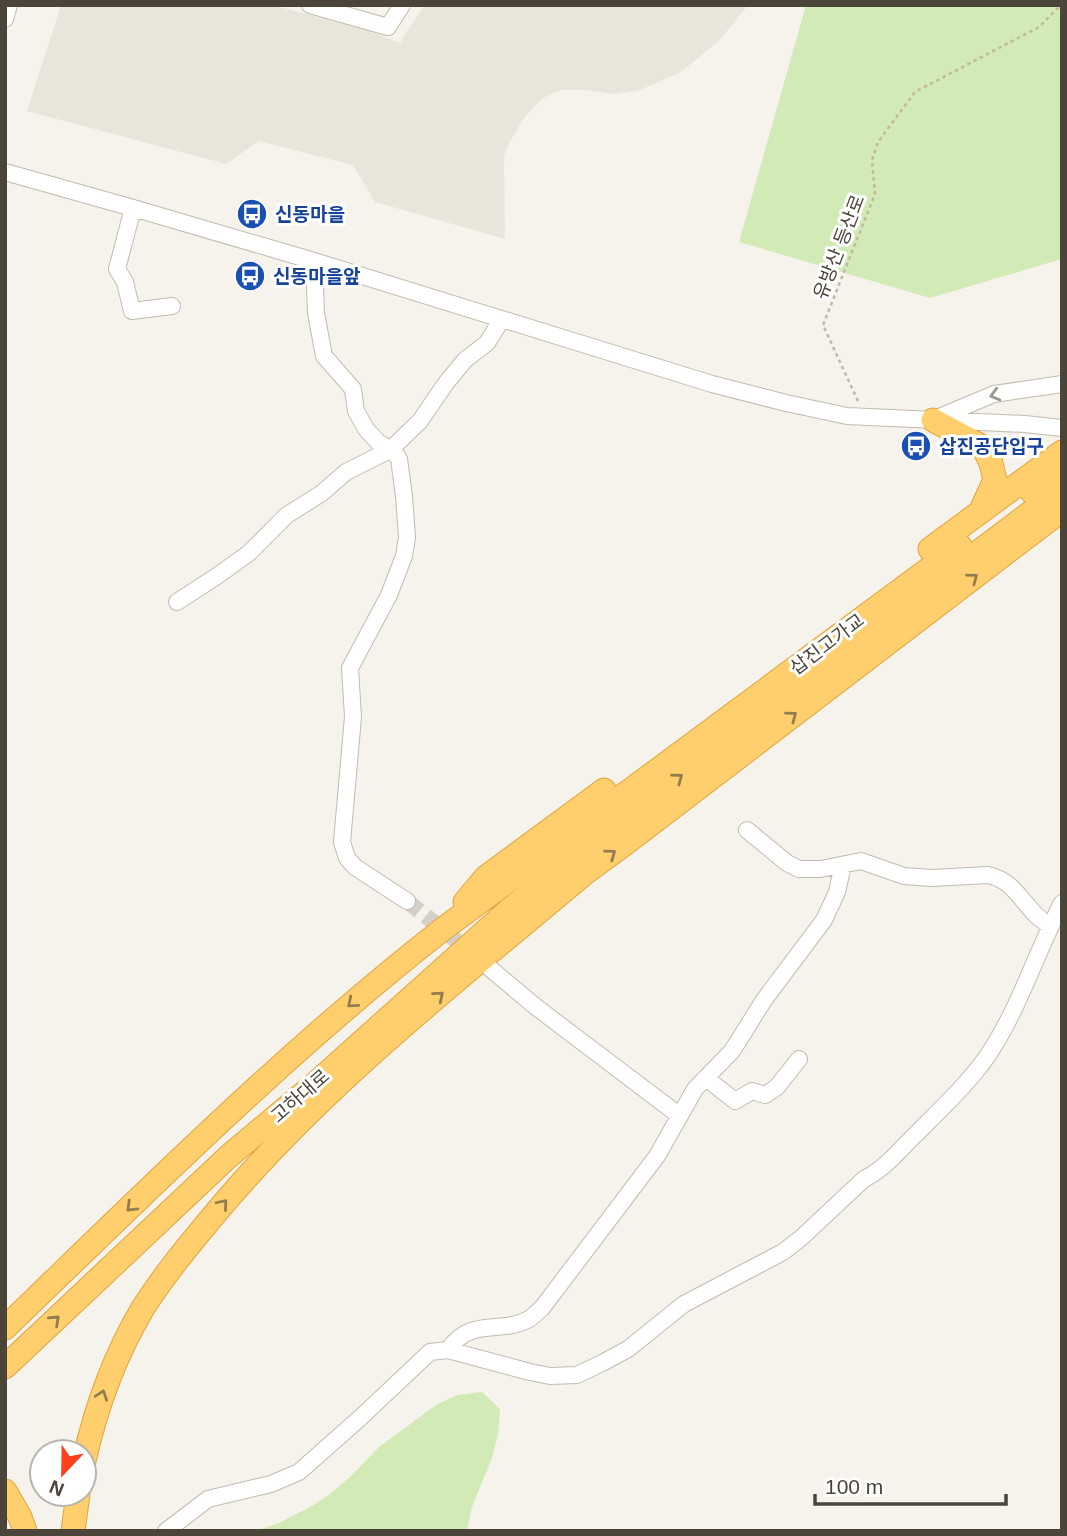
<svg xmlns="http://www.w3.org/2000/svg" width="1067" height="1536" font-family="Arial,'Noto Sans KR',sans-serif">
  <rect width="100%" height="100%" fill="#f6f3ec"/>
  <path fill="#eae5da" d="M 61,5 L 272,5 L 370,31 L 400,43 L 424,5 L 748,5 L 719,41 L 681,72 L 640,90 L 615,94 L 585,90 L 564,90 L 554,92 L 542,99 L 524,118 L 510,141 L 504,156 L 505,239 L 375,202 L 353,165 L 259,141 L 226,164 L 27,111 Z"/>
  <path fill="#d2eab5" d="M 806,5 L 1062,5 L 1062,259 L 930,298 L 739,242 Z
    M 482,1392 L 500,1409 L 498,1434 L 492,1458 L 472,1507 L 467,1531 L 255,1531 L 279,1523 L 310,1507 L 329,1495 L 351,1476 L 379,1447 L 436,1405 L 457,1395 Z"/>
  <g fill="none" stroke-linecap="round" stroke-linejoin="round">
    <path stroke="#d4d0c8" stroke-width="16" stroke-dasharray="16 8" stroke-linecap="butt" d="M 407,901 L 474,955"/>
    <g stroke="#c2bbae" stroke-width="18">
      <path id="minor" d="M 310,5 L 388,27 L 402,5
        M 5,19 L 9,5
        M 5,172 L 133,208 L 314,261 L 712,384 L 786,403 L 847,416 L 1025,424 L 1062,428
        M 133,208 L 117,269 L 125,282 L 132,311 L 172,306
        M 314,261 L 316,313 L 324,356 L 353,389 L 356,411 L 366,429 L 378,442 L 395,453 L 399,459 L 404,496 L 407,537 L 404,556 L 389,595 L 350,668 L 353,717 L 342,842 L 347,858 L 355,867 L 407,901
        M 937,418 L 994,394 L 1062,384
        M 177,602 L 217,576 L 249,553 L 287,515 L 322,493 L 346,472 L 390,450 L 420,421 L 446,383 L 465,360 L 487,343 L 502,319
        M 747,830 L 787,863 L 799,869 L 821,869 L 861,861 L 904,876 L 932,878 L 988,875 C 1012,880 1020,899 1036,915 C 1040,919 1046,923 1050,926
        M 486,965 L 536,1007 L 680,1116
        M 706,1078 L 735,1101 L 752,1091 L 765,1095 L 777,1087 L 799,1059
        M 448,1350 C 471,1316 501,1335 529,1319 C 534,1316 538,1311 542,1308 L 657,1156 L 695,1089 L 732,1051 L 764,1000 L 824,920 L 837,892 L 843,865
        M 166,1531 L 208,1499 L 271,1484 L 299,1472 L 360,1418 L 430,1352 L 448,1350 L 530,1372 L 550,1376 L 577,1375 L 602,1363 L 628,1349 L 684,1304 L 783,1252 L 801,1238 L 864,1179 C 885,1169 900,1149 917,1133 C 940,1110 975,1077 992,1049 C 1021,1003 1037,951 1062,903"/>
    </g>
    <g stroke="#e0a43c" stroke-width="25">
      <path id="highway" d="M 933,420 L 983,447 L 991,463 L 995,480 L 982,508
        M 1032,492 L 1062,470
        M 930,549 L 1062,452
        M 572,880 L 585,873 L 622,846 L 1062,510
        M 465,902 L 486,877 L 604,790
        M 5,1328 C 147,1191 287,1051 443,929 L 960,546
        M 5,1367 L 229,1156 L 316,1083 L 509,910 L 604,834 L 1062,489
        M 84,1461 C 96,1407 115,1355 143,1308 C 164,1275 189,1245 214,1215 C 322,1085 457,981 585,873
        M 5,1491 L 20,1517 L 25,1531
        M 73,1531 L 78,1494"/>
    </g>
    <path stroke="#c4b79f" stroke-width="2.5" stroke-dasharray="3.5 3.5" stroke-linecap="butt" d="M 858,401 L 823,325 L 875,194 L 872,160 L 878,142 L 915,92 L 1039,27 L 1061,5"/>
    <use href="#minor" stroke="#fff" stroke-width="16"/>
    <use href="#highway" stroke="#ffcf6e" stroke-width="23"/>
  </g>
  <defs><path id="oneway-chevron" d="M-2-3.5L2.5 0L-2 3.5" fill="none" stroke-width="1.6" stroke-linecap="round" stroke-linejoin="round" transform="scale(1.75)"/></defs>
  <use stroke="#9c9892" href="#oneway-chevron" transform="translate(995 395) rotate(165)"/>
  <g stroke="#937c4e">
    <use href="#oneway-chevron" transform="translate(973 578) rotate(-37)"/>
    <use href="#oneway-chevron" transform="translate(792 716) rotate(-37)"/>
    <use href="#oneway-chevron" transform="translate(678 778) rotate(-37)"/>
    <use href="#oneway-chevron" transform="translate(611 854) rotate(-36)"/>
    <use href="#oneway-chevron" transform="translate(439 996) rotate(-40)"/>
    <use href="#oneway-chevron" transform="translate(352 1003) rotate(140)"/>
    <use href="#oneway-chevron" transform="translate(223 1204) rotate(-50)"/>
    <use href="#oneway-chevron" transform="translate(131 1207) rotate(136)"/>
    <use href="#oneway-chevron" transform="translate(55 1320) rotate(-43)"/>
    <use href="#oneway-chevron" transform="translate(102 1395) rotate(-71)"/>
  </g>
  <defs>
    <g id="bus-disc" transform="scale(1.575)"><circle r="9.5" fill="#1a4fb4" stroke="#fff"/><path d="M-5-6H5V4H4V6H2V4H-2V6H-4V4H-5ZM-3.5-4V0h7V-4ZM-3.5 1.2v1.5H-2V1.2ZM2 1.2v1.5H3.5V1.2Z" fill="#fff"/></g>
  </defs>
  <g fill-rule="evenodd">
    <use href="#bus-disc" x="252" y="214"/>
    <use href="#bus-disc" x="250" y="276"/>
    <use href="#bus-disc" x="916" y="446"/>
  </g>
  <g text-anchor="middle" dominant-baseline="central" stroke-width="6" stroke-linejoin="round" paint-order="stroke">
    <g font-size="19" font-weight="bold" fill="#164399" stroke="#fff" text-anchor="start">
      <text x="275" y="214">신동마을</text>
      <text x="273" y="276">신동마을앞</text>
      <text x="939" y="446">삽진공단입구</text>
    </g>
    <g font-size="19" fill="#4b4439" stroke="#fff">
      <text transform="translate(839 247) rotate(-69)">유방산 등산로</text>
      <text transform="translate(827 644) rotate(-37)">삽진고가교</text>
      <text transform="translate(300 1096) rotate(-41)">고하대로</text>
    </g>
  </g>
  <rect width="1067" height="1536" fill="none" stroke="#4b4439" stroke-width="14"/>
  <g transform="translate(63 1473) rotate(202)"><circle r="33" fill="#ffffff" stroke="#b7b4b0" stroke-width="2"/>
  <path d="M0-5L12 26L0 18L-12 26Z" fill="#fc3f1d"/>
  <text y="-10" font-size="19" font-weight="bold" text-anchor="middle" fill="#4b4439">N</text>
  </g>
  <path d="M815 1494v10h191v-10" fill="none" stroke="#4b4439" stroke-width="3.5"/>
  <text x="825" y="1494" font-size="21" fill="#4b4439" stroke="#ffffff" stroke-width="5" paint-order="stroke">100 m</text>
</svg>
